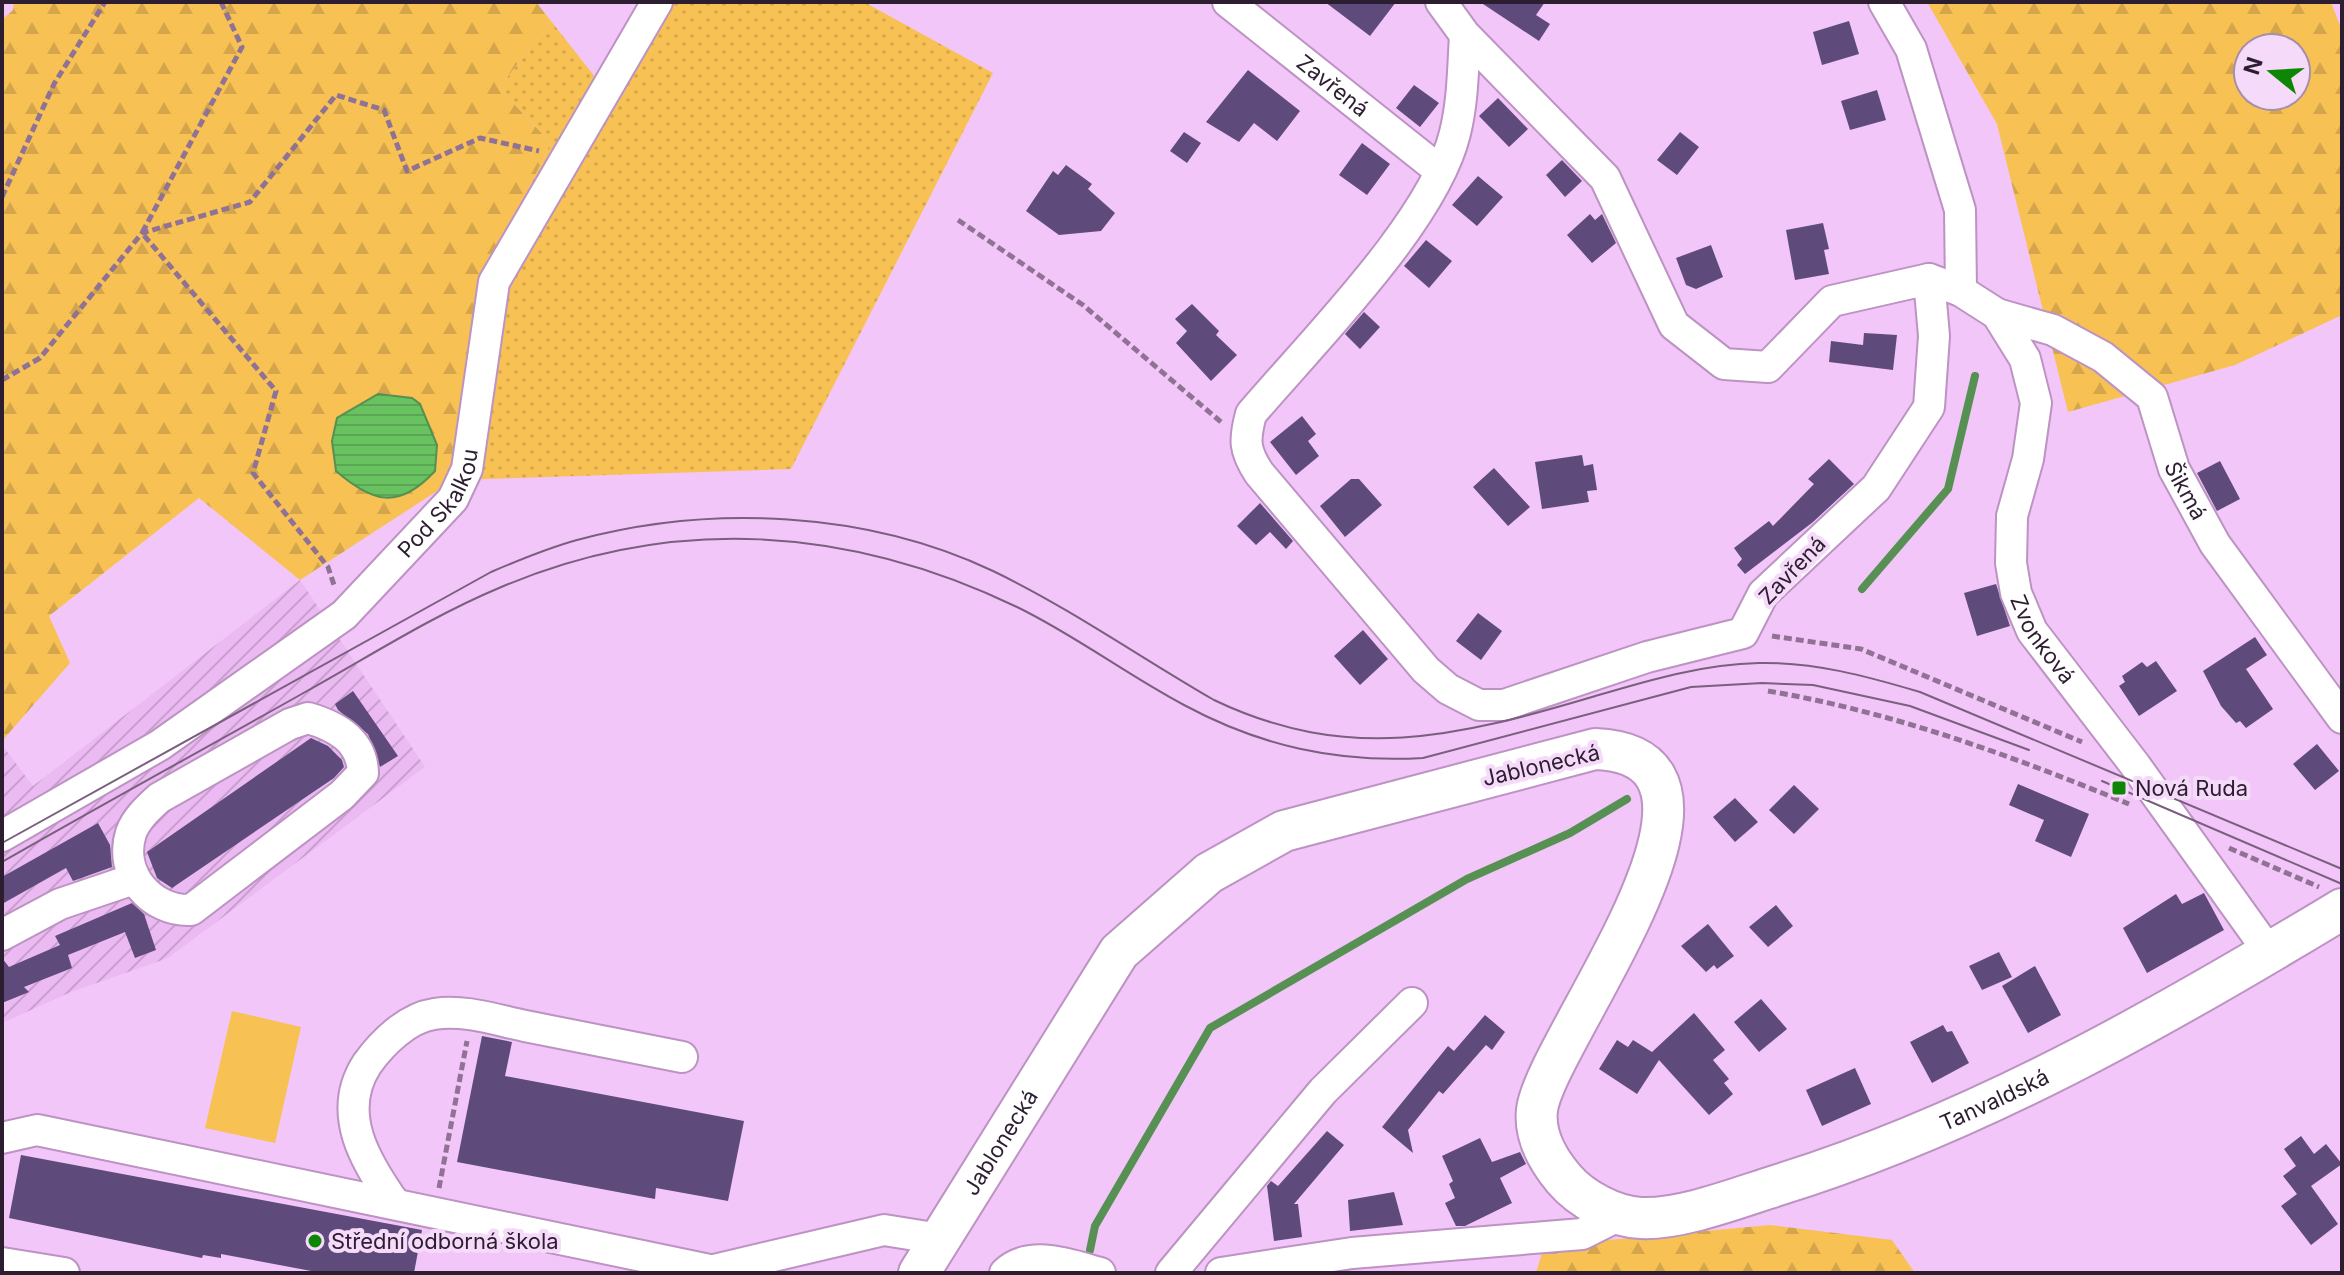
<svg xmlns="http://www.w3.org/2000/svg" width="2344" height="1275" font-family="Inter,sans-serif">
  <defs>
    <pattern id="industrial-furrows" width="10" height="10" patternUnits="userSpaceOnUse" patternTransform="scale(2)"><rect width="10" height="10" fill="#ebbaf2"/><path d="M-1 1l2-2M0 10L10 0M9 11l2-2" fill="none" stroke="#ca9fd0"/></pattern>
    <pattern id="forest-firs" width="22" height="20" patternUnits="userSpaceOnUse" patternTransform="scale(2)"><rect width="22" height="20" fill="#f7c154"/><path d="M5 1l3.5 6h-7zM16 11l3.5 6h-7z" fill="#d4a54a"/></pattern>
    <pattern id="garden-dots" width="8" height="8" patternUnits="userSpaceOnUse" patternTransform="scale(2)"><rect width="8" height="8" fill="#f7c154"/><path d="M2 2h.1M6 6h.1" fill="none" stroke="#d4a54a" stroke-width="1.8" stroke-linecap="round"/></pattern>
    <pattern id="water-rules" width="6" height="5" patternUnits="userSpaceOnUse" patternTransform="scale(2)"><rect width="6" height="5" fill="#68c260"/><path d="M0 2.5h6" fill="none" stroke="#5aa654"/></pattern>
  </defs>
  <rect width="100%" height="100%" fill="#f2c6f8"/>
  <path fill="url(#industrial-furrows)" d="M 300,580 L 425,767 L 168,958 L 71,992 L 2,1023 L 2,745 L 33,786 Z"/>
  <path fill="#f7c154" d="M 232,1011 L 301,1027 L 275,1143 L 205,1128 Z"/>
  <path fill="url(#forest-firs)" fill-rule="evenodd" d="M 14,2 L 536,2 L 551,21 L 499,88 L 551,143 L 487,274 L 454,480 L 300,580 L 199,498 L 49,616 L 70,663 L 2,741 L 2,20 L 13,10 Z
    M 1927,2 L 2331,2 L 2342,31 L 2342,315 L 2235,365 L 2068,412 L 1997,124 ZM 2248,48 L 2296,48 L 2296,96 L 2248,96 Z
    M 1770,1225 L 1892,1240 L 1915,1273 L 1536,1273 L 1544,1246 Z"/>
  <path fill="url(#garden-dots)" d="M 642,2 L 864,2 L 993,73 L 791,469 L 454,480 L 487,274 L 551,143 L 499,88 L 551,21 L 595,77 Z"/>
  <path fill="url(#water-rules)" stroke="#569052" stroke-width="2" d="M 378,394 L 412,398 L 420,404 L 437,445 L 435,471 C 398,511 372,502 336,471 L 332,441 L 337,418 Z"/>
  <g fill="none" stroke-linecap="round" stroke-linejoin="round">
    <path stroke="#569052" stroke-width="8" d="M 1862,589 L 1948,489 L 1975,376
      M 1090,1250 L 1095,1226 L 1210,1028 L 1467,879 L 1570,833 L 1627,799"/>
  </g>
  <path fill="#5f4a7c" d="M 1325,2 L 1396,2 L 1370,36 Z
    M 1480,2 L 1545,2 L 1536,15 L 1550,24 L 1539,41 Z
    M 1849,21 L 1859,54 L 1822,65 L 1813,32 Z
    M 1248,70 L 1300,111 L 1277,141 L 1254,123 L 1239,142 L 1206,122 Z
    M 1414,85 L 1439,103 L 1420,127 L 1396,108 Z
    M 1877,90 L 1886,120 L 1850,130 L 1841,101 Z
    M 1498,98 L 1528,129 L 1509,147 L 1479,116 Z
    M 1184,132 L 1201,143 L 1187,163 L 1170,151 Z
    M 1680,132 L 1699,147 L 1677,175 L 1657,160 Z
    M 1362,143 L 1390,164 L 1367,195 L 1339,175 Z
    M 1562,160 L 1582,181 L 1565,197 L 1546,175 Z
    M 1066,165 L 1092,184 L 1088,189 L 1115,213 L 1101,231 L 1059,235 L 1026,211 L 1053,171 L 1058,175 Z
    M 1478,176 L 1503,197 L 1477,226 L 1452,205 Z
    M 1590,214 L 1595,220 L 1602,214 L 1616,243 L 1592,263 L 1567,235 Z
    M 1823,223 L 1829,249 L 1824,250 L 1829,274 L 1795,280 L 1786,230 Z
    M 1426,240 L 1452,261 L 1429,288 L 1404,266 Z
    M 1711,245 L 1723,277 L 1696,289 L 1686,285 L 1676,258 Z
    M 1192,304 L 1219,331 L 1216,335 L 1237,355 L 1211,381 L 1176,343 L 1187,331 L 1175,319 Z
    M 1364,312 L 1380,327 L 1360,349 L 1345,334 Z
    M 1864,333 L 1897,335 L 1893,370 L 1829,362 L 1831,341 L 1863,345 Z
    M 1302,416 L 1316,434 L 1308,441 L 1319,456 L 1296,475 L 1270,442 Z
    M 1582,455 L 1584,466 L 1593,464 L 1597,490 L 1587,491 L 1589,502 L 1542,509 L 1535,462 Z
    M 1829,459 L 1854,484 L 1813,522 L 1745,574 L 1737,565 L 1742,559 L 1734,548 L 1769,521 L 1773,526 L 1814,484 L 1808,479 Z
    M 2220,461 L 2240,499 L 2217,511 L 2197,473 Z
    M 1494,468 L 1530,507 L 1508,526 L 1473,487 Z
    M 1351,479 L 1359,479 L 1382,505 L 1345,537 L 1320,506 Z
    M 1260,503 L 1293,541 L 1286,549 L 1270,532 L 1256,545 L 1237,526 Z
    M 1996,584 L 2010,626 L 1977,636 L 1964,593 Z
    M 1478,613 L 1502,631 L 1481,660 L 1456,641 Z
    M 1363,630 L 1388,659 L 1360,685 L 1334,656 Z
    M 2255,637 L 2267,655 L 2246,669 L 2273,709 L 2246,728 L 2240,721 L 2236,723 L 2221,706 L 2203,671 Z
    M 2156,661 L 2177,691 L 2139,716 L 2119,686 L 2125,682 L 2122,676 L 2142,662 L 2147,667 Z
    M 353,691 L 398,756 L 380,767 L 368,734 L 338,710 L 335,704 Z
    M 311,738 L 328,746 L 342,760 L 344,767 L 334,778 L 172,888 L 157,878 L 147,852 Z
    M 2317,744 L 2339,771 L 2315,790 L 2293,764 Z
    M 2018,784 L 2089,814 L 2071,857 L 2035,841 L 2044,820 L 2009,805 Z
    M 1794,785 L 1819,809 L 1794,834 L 1769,810 Z
    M 1735,798 L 1758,822 L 1735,842 L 1713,817 Z
    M 98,823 L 110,845 L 112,867 L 73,881 L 66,868 L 2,904 L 2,877 Z
    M 2204,893 L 2224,930 L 2147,973 L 2123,928 L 2176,894 L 2182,904 Z
    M 132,903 L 144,914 L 156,950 L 135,958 L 125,932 L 68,955 L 72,968 L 24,987 L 29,992 L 2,1003 L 2,958 L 9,967 L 60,945 L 55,936 Z
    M 1776,905 L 1793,926 L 1768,947 L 1749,927 Z
    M 1708,924 L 1734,956 L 1717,969 L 1714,965 L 1706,972 L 1681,946 Z
    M 1999,952 L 2012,977 L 1982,990 L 1969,966 Z
    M 2035,966 L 2061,1015 L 2028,1033 L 2002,986 Z
    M 1761,999 L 1787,1029 L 1759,1052 L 1734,1022 Z
    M 1694,1013 L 1725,1050 L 1713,1060 L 1729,1079 L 1724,1083 L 1733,1094 L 1709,1115 L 1659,1060 L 1637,1094 L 1599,1069 L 1617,1040 L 1628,1047 L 1633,1040 L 1652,1052 Z
    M 1485,1015 L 1505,1032 L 1492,1050 L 1486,1045 L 1443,1094 L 1439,1091 L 1408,1130 L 1413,1153 L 1382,1127 L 1448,1046 L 1454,1051 Z
    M 1943,1025 L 1947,1032 L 1952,1031 L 1969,1063 L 1932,1083 L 1910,1042 Z
    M 482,1036 L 512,1042 L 505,1076 L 744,1121 L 728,1201 L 656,1188 L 655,1199 L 457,1162 Z
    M 1855,1068 L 1871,1104 L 1822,1126 L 1806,1090 Z
    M 1327,1131 L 1344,1145 L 1294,1204 L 1298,1204 L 1302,1237 L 1274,1241 L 1267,1186 L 1271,1181 L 1278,1186 Z
    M 2301,1136 L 2314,1154 L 2326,1144 L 2342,1164 L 2311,1186 L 2338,1224 L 2311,1245 L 2281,1206 L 2297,1194 L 2283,1176 L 2296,1166 L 2284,1149 Z
    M 1480,1138 L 1492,1162 L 1520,1152 L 1526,1164 L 1500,1178 L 1512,1203 L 1465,1226 L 1456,1226 L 1445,1203 L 1455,1198 L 1449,1184 L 1453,1181 L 1442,1156 Z
    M 21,1155 L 422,1230 L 414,1273 L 322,1273 L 221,1254 L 221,1258 L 203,1255 L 202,1258 L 9,1218 Z
    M 1394,1192 L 1403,1225 L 1350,1231 L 1348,1200 Z"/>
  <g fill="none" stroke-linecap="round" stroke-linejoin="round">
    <g stroke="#bc93c2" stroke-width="34">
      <g id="minor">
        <path id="s1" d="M 1228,2 L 1439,170"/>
        <path d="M 1441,2 L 1465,35 L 1605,178 L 1674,325 L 1724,364 L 1768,367 L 1832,301 L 1929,279 L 1934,336 L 1929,407 L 1876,488 L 1763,594 L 1743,633 L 1647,657 L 1504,705 L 1479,705 L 1448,689 L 1426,670 L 1259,473 C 1244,450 1244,440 1251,414 C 1312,342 1434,221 1455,133 C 1463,101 1463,67 1465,35"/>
        <path d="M 1884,2 L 1911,49 L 1960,210 L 1961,291"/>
        <path id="s2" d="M 1929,279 L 1961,291 L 1997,314 L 2025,359 L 2036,403 L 2028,459 L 2012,516 L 2011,563 L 2016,593 L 2032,631 L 2135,765 L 2269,952"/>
        <path id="s3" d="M 1997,314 L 2053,330 L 2103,357 L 2152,397 L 2174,469 L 2215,544 L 2342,718"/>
        <path d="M 308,718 C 336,726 362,740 363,773 L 342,795 L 191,910 C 151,912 118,873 131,833 C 136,819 148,808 159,798 L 290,724 Z"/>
        <path id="s4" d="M 2,836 L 160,745 L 344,615 L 453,499 L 467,469 L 494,282 L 657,2"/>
        <path d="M 2,935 L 60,904 L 134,879"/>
        <path d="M 2,1138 L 37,1130 L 714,1271"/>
        <path d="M 395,1204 C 366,1163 335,1113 367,1064 C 382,1043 407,1018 434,1014 C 464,1009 496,1020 525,1026 C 578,1036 630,1047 682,1057"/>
        <path d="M 2,1263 L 64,1273"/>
        <path d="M 701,1273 L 884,1230 L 940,1239"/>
        <path d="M 1005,1273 C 1030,1249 1071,1265 1100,1273"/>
        <path d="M 1171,1273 L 1323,1091 L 1412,1003"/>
        <path d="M 1221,1273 L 1352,1253 L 1582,1234 L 1622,1214"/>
      </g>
    </g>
    <g stroke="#bc93c2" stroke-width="44">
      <g id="major">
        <path id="s5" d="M 919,1273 L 1119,952 L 1209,873 L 1284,831 L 1595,749 C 1774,756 1545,1041 1537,1110 C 1534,1136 1548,1160 1564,1179 C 1581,1199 1614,1217 1641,1218 C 1680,1220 1737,1198 1775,1186 C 1976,1124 2162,1018 2342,909"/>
      </g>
    </g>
    <path stroke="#907294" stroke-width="5" stroke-dasharray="8 4" stroke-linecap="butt" d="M 221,2 L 242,47 L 142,233 L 276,391 L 253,473 L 328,567 L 335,588
      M 2,197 L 54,84 L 105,2
      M 958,220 L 1083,305 L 1221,422
      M 2,380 L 40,358 L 142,233 L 250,202 L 336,95 L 384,110 L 407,171 L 480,138 L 539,151
      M 1772,636 L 1861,649 L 2082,742
      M 1768,691 C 1893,712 2012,756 2129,804
      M 2229,848 L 2319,887
      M 439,1188 L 467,1041"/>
    <use href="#minor" stroke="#fff" stroke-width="30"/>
    <use href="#major" stroke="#fff" stroke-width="40"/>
    <path stroke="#7a5f7e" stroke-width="2" d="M 2102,781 L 2342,884
      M 2,843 L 491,572 C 519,560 548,548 577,540 C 711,504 867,511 993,571 C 1070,608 1141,658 1214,700 C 1348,764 1457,737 1592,697 C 1646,681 1702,664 1759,663 C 1815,662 1866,676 1920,692 L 2342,869
      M 2,862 C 103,804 206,748 307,691 C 370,656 432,616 499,588 C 672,514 849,526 1017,607 C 1075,635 1127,675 1184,705 C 1260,746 1337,763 1423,758 L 1691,687 L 1762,683 L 1813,685 L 1910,706 L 2029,750"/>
  </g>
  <g fill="#0e8605" stroke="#f5dbf9" stroke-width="3">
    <rect x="2111" y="780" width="16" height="16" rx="4"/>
    <circle cx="315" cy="1241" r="8"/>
  </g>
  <g text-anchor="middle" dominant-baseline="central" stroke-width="8" stroke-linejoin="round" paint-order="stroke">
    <g font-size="22" fill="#2d1d30" stroke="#f5dbf9">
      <text stroke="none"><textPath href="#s1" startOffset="134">Zavřená</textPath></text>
      <text stroke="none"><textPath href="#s3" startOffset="278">Šikmá</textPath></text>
      <text stroke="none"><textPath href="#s4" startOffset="556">Pod Skalkou</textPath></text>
      <text transform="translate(1792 570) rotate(-46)">Zavřená</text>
      <text stroke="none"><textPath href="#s2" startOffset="422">Zvonková</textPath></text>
      <text transform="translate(1541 765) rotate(-13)">Jablonecká</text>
      <text stroke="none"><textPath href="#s5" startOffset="1876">Tanvaldská</textPath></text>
      <text stroke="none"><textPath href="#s5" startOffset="154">Jablonecká</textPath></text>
    </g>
    <g font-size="22" fill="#2d1d30" stroke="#f5dbf9" text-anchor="start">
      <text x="2135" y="788">Nová Ruda</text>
      <text x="331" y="1241">Střední odborná škola</text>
    </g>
  </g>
  <rect width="2344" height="1275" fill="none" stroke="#2d1d30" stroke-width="8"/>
  <g transform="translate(2272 72) rotate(288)"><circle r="38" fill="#f5dbf9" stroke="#a58fa9" stroke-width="2"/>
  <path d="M0-6L14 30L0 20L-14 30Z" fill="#0e8605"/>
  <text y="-12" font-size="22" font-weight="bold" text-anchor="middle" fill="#2d1d30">N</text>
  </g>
</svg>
